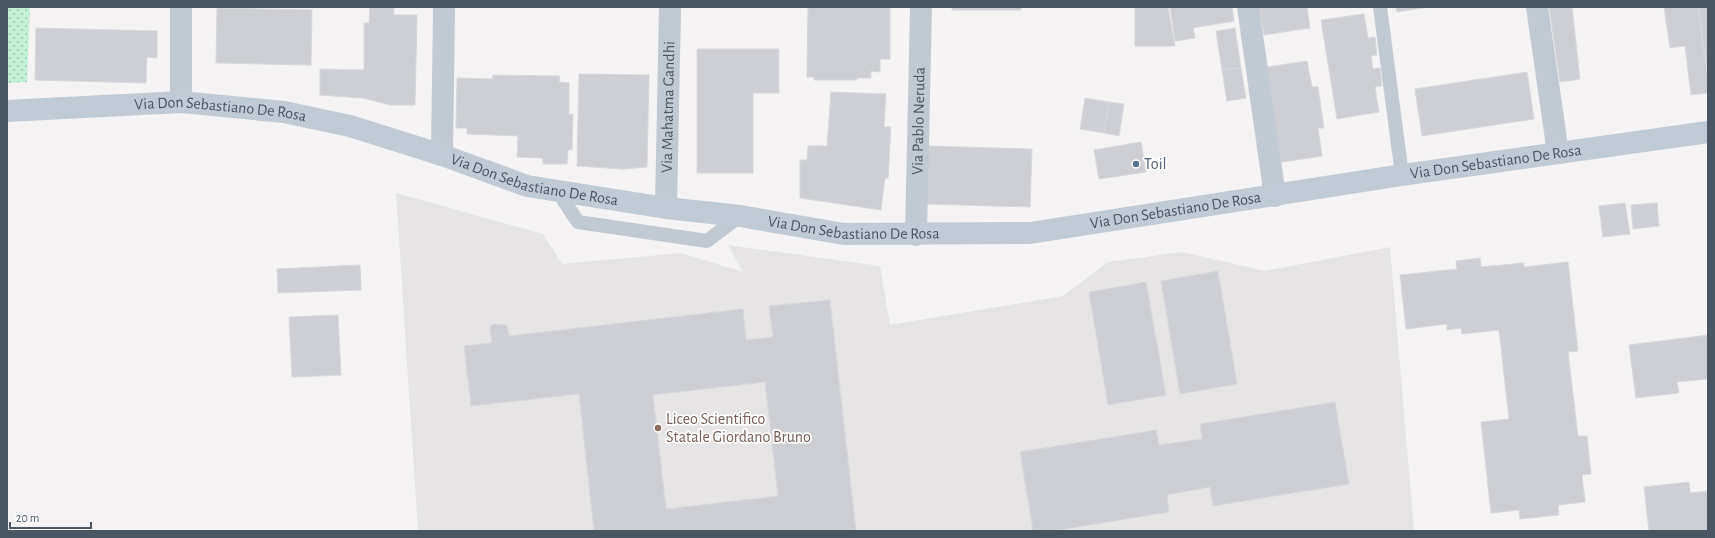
<svg xmlns="http://www.w3.org/2000/svg" width="1715" height="538" font-family="'Alegreya Sans',sans-serif">
  <defs>
    <pattern id="grass-dots" width="8" height="8" patternUnits="userSpaceOnUse"><rect width="8" height="8" fill="#c3f1d5"/><path d="M2 2h.1M6 6h.1" fill="none" stroke="#a0c6b0" stroke-width="1.8" stroke-linecap="round"/></pattern>
  </defs>
  <rect width="100%" height="100%" fill="#f5f3f3"/>
  <path fill="#e6e4e5" d="M 396,193 L 543,234 L 562,264 L 681,253 L 743,272 L 728,245 L 880,266 L 890,325 L 1063,296 L 1108,262 L 1182,252 L 1265,271 L 1390,247 L 1414,531 L 418,531 Z"/>
  <path fill="url(#grass-dots)" d="M 7,7 L 30,7 L 27,82 L 7,83 Z"/>
  <path fill="#cdcfd5" stroke="#d7d9de" fill-rule="evenodd" d="M 370,7 L 394,7 L 394,15 L 417,15 L 415,105 L 390,105 L 363,98 L 320,95 L 320,69 L 364,70 L 364,23 L 369,23 Z
    M 808,7 L 890,7 L 890,59 L 880,59 L 880,72 L 871,71 L 871,78 L 857,78 L 857,80 L 814,80 L 814,77 L 807,77 Z
    M 952,7 L 1021,7 L 1021,10 L 952,10 Z
    M 1135,7 L 1168,7 L 1175,46 L 1135,46 Z
    M 1170,7 L 1232,7 L 1234,21 L 1193,28 L 1195,38 L 1175,41 Z
    M 1259,7 L 1307,7 L 1310,28 L 1264,35 Z
    M 1396,7 L 1429,7 L 1397,12 Z
    M 1549,7 L 1572,7 L 1580,79 L 1560,82 Z
    M 1664,7 L 1698,7 L 1708,79 L 1708,93 L 1691,95 L 1685,46 L 1670,48 Z
    M 1698,7 L 1708,7 L 1708,79 Z
    M 217,8 L 312,10 L 311,65 L 216,63 Z
    M 1364,14 L 1368,38 L 1375,37 L 1377,55 L 1371,56 L 1373,69 L 1380,68 L 1382,86 L 1375,87 L 1379,112 L 1337,119 L 1321,20 Z
    M 36,28 L 157,31 L 157,58 L 147,57 L 146,83 L 35,80 Z
    M 1235,28 L 1241,68 L 1222,70 L 1216,31 Z
    M 697,49 L 779,49 L 779,93 L 753,93 L 753,173 L 697,173 Z
    M 1307,61 L 1312,87 L 1318,87 L 1324,128 L 1318,128 L 1322,156 L 1276,163 L 1261,68 Z
    M 1241,68 L 1246,98 L 1227,101 L 1222,70 Z
    M 1527,72 L 1534,119 L 1422,136 L 1415,89 Z
    M 579,74 L 649,75 L 647,167 L 623,169 L 577,166 Z
    M 493,75 L 560,76 L 559,82 L 569,83 L 569,114 L 573,114 L 572,150 L 568,150 L 567,164 L 543,164 L 543,158 L 517,157 L 518,136 L 467,134 L 467,128 L 456,128 L 457,78 L 492,79 Z
    M 831,92 L 886,94 L 884,127 L 891,127 L 888,178 L 885,178 L 881,210 L 800,198 L 800,160 L 807,160 L 808,146 L 827,146 Z
    M 1085,98 L 1109,102 L 1104,133 L 1080,129 Z
    M 1109,102 L 1124,104 L 1119,136 L 1104,133 Z
    M 1141,142 L 1146,172 L 1099,179 L 1094,150 Z
    M 927,146 L 1032,149 L 1030,207 L 925,204 Z
    M 1625,203 L 1630,234 L 1603,237 L 1599,206 Z
    M 1657,203 L 1659,226 L 1633,229 L 1631,205 Z
    M 1480,258 L 1481,267 L 1524,263 L 1524,267 L 1568,262 L 1578,351 L 1568,352 L 1578,436 L 1587,436 L 1591,474 L 1582,475 L 1585,502 L 1558,505 L 1559,515 L 1520,519 L 1519,510 L 1491,513 L 1481,422 L 1509,419 L 1499,330 L 1462,334 L 1461,328 L 1447,330 L 1447,324 L 1406,329 L 1400,275 L 1457,269 L 1456,261 Z
    M 360,265 L 361,290 L 278,293 L 277,269 Z
    M 1218,271 L 1237,384 L 1180,394 L 1161,281 Z
    M 1146,282 L 1166,395 L 1108,405 L 1089,292 Z
    M 830,300 L 856,531 L 594,531 L 579,394 L 471,406 L 464,346 L 492,343 L 490,327 L 493,324 L 507,325 L 509,336 L 743,309 L 746,340 L 773,337 L 769,306 ZM 765,382 L 778,496 L 666,509 L 653,395 Z
    M 338,315 L 341,375 L 292,377 L 289,317 Z
    M 1708,335 L 1708,379 L 1677,382 L 1679,393 L 1636,398 L 1629,345 Z
    M 1335,402 L 1349,484 L 1213,506 L 1210,487 L 1167,495 L 1169,512 L 1053,531 L 1033,531 L 1020,452 L 1156,430 L 1159,445 L 1202,439 L 1200,424 Z
    M 1689,482 L 1690,493 L 1708,491 L 1708,531 L 1649,531 L 1644,487 Z"/>
  <g fill="none" stroke-linecap="round" stroke-linejoin="round">
    <path stroke="#c1cad2" stroke-width="14" d="M 1380,7 L 1402,175
      M 558,192 L 578,222 L 707,241 L 740,216"/>
    <g stroke="#c1cad2" stroke-width="22">
      <path d="M 1248,7 L 1275,196"/>
      <path d="M 1537,7 L 1558,153"/>
      <path d="M 181,102 L 181,7"/>
      <path d="M 442,155 L 444,7"/>
      <path id="s1" d="M 666,208 L 670,7"/>
      <path id="s2" d="M 916,235 L 921,7"/>
    </g>
    <path stroke="#c1cbd6" stroke-width="22" id="s3" d="M 7,111 L 181,102 L 284,112 L 350,126 L 442,155 L 527,186 L 666,208 L 740,216 L 844,234 L 1030,233 L 1402,175 L 1708,132"/>
  </g>
  <circle fill="#5c6f8a" stroke="#fff" stroke-width="1.5" cx="1136" cy="164" r="4"/>
  <circle fill="#8d6e63" stroke="#fff" stroke-width="1.5" cx="658" cy="428" r="4"/>
  <g text-anchor="middle" dominant-baseline="central" stroke-width="3.5" stroke-linejoin="round" paint-order="stroke">
    <g font-size="16" fill="#4a5661" stroke="#fff">
      <text stroke="none"><textPath href="#s1" startOffset="101">Via Mahatma Gandhi</textPath></text>
      <text stroke="none"><textPath href="#s3" startOffset="214">Via Don Sebastiano De Rosa</textPath></text>
      <text stroke="none"><textPath href="#s2" startOffset="114">Via Pablo Neruda</textPath></text>
      <text stroke="none"><textPath href="#s3" startOffset="1510">Via Don Sebastiano De Rosa</textPath></text>
      <text stroke="none"><textPath href="#s3" startOffset="538">Via Don Sebastiano De Rosa</textPath></text>
      <text stroke="none"><textPath href="#s3" startOffset="1186">Via Don Sebastiano De Rosa</textPath></text>
      <text stroke="none"><textPath href="#s3" startOffset="862">Via Don Sebastiano De Rosa</textPath></text>
    </g>
    <g font-size="16" fill="#4e5e75" stroke="#fff" text-anchor="start">
      <text x="1144" y="164">Toil</text>
    </g>
    <g font-size="16" fill="#785e54" stroke="#fff" text-anchor="start">
      <text x="666" y="419">Liceo Scientifico<tspan x="666" dy="18">Statale Giordano Bruno</tspan></text>
    </g>
  </g>
  <rect width="1715" height="538" fill="none" stroke="#4a5661" stroke-width="16"/>
  <path d="M10 522v6h81v-6" fill="none" stroke="#4a5661" stroke-width="2"/>
  <text x="16" y="522" font-size="12" fill="#4a5661" stroke="#ffffff" stroke-width="3" paint-order="stroke">20 m</text>
</svg>
